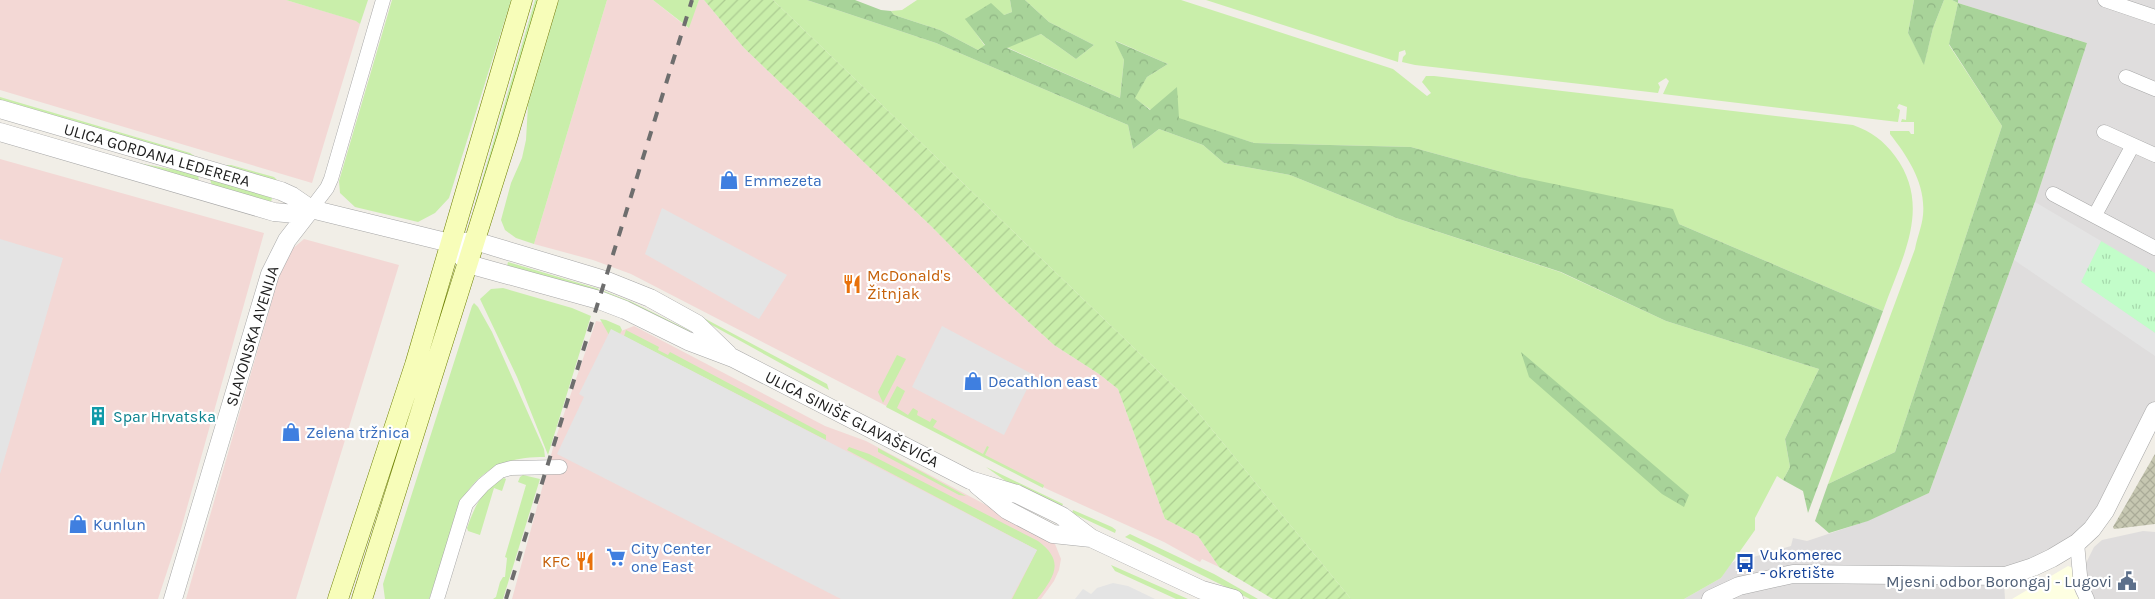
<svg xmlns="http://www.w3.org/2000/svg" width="2155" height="599" font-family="Karla,sans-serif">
  <defs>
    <pattern id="construction-cross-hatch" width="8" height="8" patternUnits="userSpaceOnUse" patternTransform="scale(1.25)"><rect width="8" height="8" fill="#c6c7b1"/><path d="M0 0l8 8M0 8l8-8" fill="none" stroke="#aaab98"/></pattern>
    <pattern id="forest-crowns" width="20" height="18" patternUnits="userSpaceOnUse" patternTransform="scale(1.25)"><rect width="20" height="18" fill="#a8d399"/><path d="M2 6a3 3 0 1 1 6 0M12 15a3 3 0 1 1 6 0" fill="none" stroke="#90b584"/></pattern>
    <pattern id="park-tufts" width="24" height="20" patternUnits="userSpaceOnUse" patternTransform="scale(1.25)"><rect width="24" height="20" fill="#c2fdc9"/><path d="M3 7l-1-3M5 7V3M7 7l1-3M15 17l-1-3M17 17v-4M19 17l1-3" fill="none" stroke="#a6d9ac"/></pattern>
    <pattern id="garden-furrows" width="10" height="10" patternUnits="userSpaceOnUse" patternTransform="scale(1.25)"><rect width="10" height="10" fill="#c9eeaa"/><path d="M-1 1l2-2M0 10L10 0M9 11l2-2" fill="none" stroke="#accc92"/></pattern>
  </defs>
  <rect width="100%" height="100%" fill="#f1eee7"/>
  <path fill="#dfdddd" d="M 1958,0 L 2155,0 L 2155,401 L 2114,482 L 2093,519 L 2055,552 L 2003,569 L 2005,599 L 1684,599 L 1721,578 L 1730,564 L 1737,560 L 1745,557 L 1750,558 L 1791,546 L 1793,538 L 1807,541 L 1867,521 L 1929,493 L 2035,202 L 2087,43 L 1958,3 Z
    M 2143,531 L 2155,532 L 2155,599 L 2094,599 L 2084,574 L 2086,563 L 2094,547 L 2102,540 Z"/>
  <path fill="#f3d8d5" d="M 0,0 L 286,0 L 357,21 L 360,24 L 312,183 L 0,90 Z
    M 607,0 L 653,0 L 688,28 L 699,0 L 704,0 L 744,48 L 931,226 L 1000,296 L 1054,345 L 1099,374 L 1118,389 L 1165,519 L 1198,536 L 1219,567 L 1202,559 L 1200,562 L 1164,542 L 1047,489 L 631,274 L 593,260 L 534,244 Z
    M 0,159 L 264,233 L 181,529 L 158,599 L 0,599 Z
    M 304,239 L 399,265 L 296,599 L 186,599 L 285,255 Z
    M 596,321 L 612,324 L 621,331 L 634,326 L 825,426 L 866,441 L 1046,537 L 1055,544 L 1061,559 L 1059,570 L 1054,581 L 1041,599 L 512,599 L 556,437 Z"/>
  <path fill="#feffe2" d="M 2068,566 L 2073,568 L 2073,584 L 2076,595 L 2080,599 L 2012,599 Z"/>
  <path fill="url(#construction-cross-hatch)" d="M 2155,454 L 2155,524 L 2114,529 L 2113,527 Z"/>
  <path fill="#c9eeaa" d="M 286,0 L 368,0 L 360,24 L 356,21 Z
    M 392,0 L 511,0 L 449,198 L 435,213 L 418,222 L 355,207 L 340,193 L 339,181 Z
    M 535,0 L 541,0 L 480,206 L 475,204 Z
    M 559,0 L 607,0 L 534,244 L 516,238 L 505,230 L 501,220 L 511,183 L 522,158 L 526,140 L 528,105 Z
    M 653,0 L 699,0 L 689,28 Z
    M 773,0 L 807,0 L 936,43 L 1128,125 L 1133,149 L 1159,129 L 1203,145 L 1224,163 L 1290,175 L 1399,219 L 1560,272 L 1666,321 L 1819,369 L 1785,439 L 1790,467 L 1783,480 L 1777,476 L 1755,518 L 1755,530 L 1721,578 L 1684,599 L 1351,599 L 1187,399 Z
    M 917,0 L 1010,0 L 1012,12 L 1004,15 L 966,19 L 985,46 L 978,50 L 940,30 L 894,15 L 891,11 L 902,10 Z
    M 1025,0 L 1181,0 L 1393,69 L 1427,96 L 1431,93 L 1422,82 L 1426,76 L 1434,76 L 1853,125 C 1872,132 1883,140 1895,156 C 1933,207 1901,259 1883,311 L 1679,224 L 1520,177 L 1411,147 L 1254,143 L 1151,110 L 1134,98 L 1147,77 L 1168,64 L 1116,41 L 1124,60 L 1120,98 L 1006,47 L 1041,34 L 1076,59 L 1094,45 L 1049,22 Z
    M 1206,0 L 1914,0 L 1908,33 L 1924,64 L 1933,28 L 1944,0 L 1952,0 L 1958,3 L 1949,45 L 2002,126 L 1895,452 L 1828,484 L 1915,249 C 1917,238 1922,226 1923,215 C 1926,184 1908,157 1890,134 L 1890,131 L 1909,131 L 1911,134 L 1914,134 L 1914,122 L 1901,122 L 1902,119 L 1906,120 L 1907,107 L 1899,104 L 1897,108 L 1900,110 L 1898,122 L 1663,94 L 1669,81 L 1666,78 L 1658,83 L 1660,87 L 1658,93 L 1415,65 L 1402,62 L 1403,57 L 1406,54 L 1405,50 L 1399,52 L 1398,62 Z
    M 0,97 L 190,153 L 199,159 L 0,102 Z
    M 111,158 L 198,174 L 199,182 Z
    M 220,165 L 231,165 L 274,177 L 277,180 L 276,183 Z
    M 210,179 L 273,195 L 270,205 L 212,186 Z
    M 508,262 L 599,289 L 597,293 L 507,266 Z
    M 503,288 L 572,308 L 591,316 L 548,455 L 517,377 L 480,299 L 491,289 Z
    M 604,291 L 632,302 L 690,331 L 691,334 L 603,295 Z
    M 474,303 L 478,307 L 492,332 L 544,449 L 545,457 C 508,457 485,466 464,496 L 429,599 L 385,599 L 383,584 L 472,306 Z
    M 700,316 L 827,384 L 829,390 L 699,318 Z
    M 600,319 L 606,320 L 620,326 L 622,330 L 620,334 L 611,330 L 609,335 Z
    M 626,330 L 659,347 L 658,350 L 668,355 L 670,352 L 826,435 L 826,440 L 624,336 Z
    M 897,355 L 906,359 L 883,403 L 878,392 Z
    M 897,386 L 905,391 L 897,408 L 908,415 L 913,408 L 918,411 L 917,415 L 930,422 L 932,418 L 937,421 L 933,427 L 983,454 L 987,446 L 989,447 L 985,455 L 1044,485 L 1043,488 L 886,407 Z
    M 849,447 L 869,454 L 1038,541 C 1065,561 1055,576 1037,599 L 1012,599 L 1037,550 L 847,450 Z
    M 878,448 L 966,496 L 959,495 L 878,452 Z
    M 986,467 L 1063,504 L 1061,508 L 1007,482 Z
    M 523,475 L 540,479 L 503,599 L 493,599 L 496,597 L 500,582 L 503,577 L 505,577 L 507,558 L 505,557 L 526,485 L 518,482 L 520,477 Z
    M 504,478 L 506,479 L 502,491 L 494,488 L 480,535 L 468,531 L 467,528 C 475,506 482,489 504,478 Z
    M 1073,510 L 1112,527 L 1116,530 L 1115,533 L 1072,513 Z
    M 1130,534 L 1214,574 L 1258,599 L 1250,599 L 1125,537 Z
    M 1111,565 L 1188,599 L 1176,599 L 1115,571 Z"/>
  <path fill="url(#forest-crowns)" d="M 807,0 L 855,0 L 881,10 L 891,11 L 894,15 L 940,30 L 978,50 L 985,45 L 965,19 L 991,3 L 1004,15 L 1012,12 L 1010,0 L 1025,0 L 1049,22 L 1094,45 L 1076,59 L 1041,34 L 1007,48 L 1120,98 L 1124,60 L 1115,41 L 1168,64 L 1147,77 L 1135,98 L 1150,110 L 1177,87 L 1179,118 L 1254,143 L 1411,147 L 1520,177 L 1673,209 L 1679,224 L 1883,311 L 1808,513 L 1803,491 L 1783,480 L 1790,467 L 1785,439 L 1819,369 L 1666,321 L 1561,272 L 1399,219 L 1290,175 L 1224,163 L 1203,145 L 1159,129 L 1133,149 L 1128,125 L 936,43 Z
    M 1914,0 L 1944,0 L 1933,28 L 1924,65 L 1908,33 Z
    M 1952,0 L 1958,0 L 1958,3 L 2087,43 L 2035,202 L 1929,493 L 1868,521 L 1829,533 L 1815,521 L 1828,484 L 1895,452 L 2002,126 L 1949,44 L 1958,3 Z
    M 1521,352 L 1689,495 L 1684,507 L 1662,494 L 1529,377 Z"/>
  <path fill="url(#park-tufts)" d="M 2101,241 L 2155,273 L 2155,333 L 2080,282 Z"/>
  <path fill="url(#garden-furrows)" d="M 704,0 L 773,0 L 1187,399 L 1351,599 L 1273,599 L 1219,567 L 1198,536 L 1165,519 L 1118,389 L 1099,374 L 1054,345 L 1000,296 L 931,226 L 744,48 Z"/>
  <path fill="#e4e4e4" d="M 2035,202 L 2101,241 L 2081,282 L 2155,333 L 2155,356 L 2014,260 Z
    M 662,208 L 787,275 L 759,319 L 645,254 Z
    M 0,239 L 63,258 L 0,474 Z
    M 942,326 L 1034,375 L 1004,435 L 912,387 Z
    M 611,329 L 1037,550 L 1011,599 L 841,599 L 557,454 L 584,397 L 579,394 Z
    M 1113,583 L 1128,586 L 1155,599 L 1075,599 L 1083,589 L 1091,594 L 1097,588 Z"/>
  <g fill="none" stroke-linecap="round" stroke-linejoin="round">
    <g stroke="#a7a7a7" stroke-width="15">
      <path id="minor" d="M 2105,0 L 2155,17
        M 2126,77 L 2155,89
        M 2104,132 L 2155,155
        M 2053,194 L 2155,248
        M 311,209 L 327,188 L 331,179 L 383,0
        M 2095,215 L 2133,145
        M 2077,543 L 2081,586 L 2087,599
        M 437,599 L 466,504 L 483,485 L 500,471 L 511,468 L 560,467"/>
    </g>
    <g stroke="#a7a7a7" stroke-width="19">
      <path id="tertiary" d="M 0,109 L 281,191 L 292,196 L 311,209 L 450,243 L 475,241 L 605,280 L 650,298 L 697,324 L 728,354
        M 0,132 L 274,212 L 295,214 L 311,209
        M 450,243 L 468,264 L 599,300 L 625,310 L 688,341 L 733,358 L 970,480 L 1017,494 L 1062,516 L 1091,538 L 1202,590 L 1234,599
        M 977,485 L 1007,510 L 1053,534 L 1091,538
        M 173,599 L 270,274 L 287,240 L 311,209
        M 1711,599 L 1739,586 L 1793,574 L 2005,576 L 2033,567 L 2052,558 L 2077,543 L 2092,529 L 2105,511 L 2155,411"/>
    </g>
    <g stroke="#6c7f00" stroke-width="21">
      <path id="secondary" d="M 338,599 L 415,365 L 522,0
        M 362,599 L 507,138 L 548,0"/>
    </g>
    <use href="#minor" stroke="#fff" stroke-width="14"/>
    <use href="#tertiary" stroke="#fff" stroke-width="18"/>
    <use href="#secondary" stroke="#f7fdb9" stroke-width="20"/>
    <path stroke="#6e6e6e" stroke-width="4" stroke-dasharray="10 10" stroke-linecap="butt" d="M 506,599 L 692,0"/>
  </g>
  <defs>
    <g id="shop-bare" transform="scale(1.5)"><path d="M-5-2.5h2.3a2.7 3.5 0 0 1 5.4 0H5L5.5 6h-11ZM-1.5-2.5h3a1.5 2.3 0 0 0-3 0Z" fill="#3f7fe0" stroke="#fff" stroke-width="2.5" paint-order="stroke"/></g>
    <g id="restaurant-bare" transform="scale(1.5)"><path d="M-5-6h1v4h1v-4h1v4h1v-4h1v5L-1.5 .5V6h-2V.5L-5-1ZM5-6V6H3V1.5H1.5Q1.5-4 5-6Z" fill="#e8710a" stroke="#fff" stroke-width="2.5" paint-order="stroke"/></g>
    <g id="building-bare" transform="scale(1.5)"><path d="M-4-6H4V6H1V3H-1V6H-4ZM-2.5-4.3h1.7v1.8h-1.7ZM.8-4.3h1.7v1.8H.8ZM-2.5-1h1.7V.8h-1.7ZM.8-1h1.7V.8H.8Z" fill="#0f9aa8" stroke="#fff" stroke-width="2.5" paint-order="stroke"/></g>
    <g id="supermarket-bare" transform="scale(1.5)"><path d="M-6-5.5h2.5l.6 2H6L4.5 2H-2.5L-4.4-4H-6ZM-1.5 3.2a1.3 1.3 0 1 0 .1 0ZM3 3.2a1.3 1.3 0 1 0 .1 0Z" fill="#3f7fe0" stroke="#fff" stroke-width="2.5" paint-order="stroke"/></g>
    <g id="bus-bare" transform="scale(1.5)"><path d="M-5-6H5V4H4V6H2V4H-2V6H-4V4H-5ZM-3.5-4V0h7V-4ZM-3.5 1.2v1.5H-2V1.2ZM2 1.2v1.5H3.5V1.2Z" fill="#1a4fb4" stroke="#fff" stroke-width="2.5" paint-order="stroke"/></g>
    <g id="civic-bare" transform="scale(1.5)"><path d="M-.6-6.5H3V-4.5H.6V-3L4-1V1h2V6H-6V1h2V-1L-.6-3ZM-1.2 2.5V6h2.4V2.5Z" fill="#5c6f8a" stroke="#fff" stroke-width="2.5" paint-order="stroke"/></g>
  </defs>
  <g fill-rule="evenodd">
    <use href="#shop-bare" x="729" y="180"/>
    <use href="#restaurant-bare" x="852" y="284"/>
    <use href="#shop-bare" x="973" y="381"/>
    <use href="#building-bare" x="98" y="416"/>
    <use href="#shop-bare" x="291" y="432"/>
    <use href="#shop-bare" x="78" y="524"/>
    <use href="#supermarket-bare" x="616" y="557"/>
    <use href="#restaurant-bare" x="585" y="561"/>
    <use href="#bus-bare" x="1745" y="563"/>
    <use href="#civic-bare" x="2127" y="581"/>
  </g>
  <g text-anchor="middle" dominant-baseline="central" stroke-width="4.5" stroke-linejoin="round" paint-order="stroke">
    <g font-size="16" fill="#202020" stroke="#fff">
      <text transform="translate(157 155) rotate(16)">ULICA GORDANA LEDERERA</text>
      <text transform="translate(252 336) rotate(-73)">SLAVONSKA AVENIJA</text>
      <text transform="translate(852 419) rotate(27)">ULICA SINIŠE GLAVAŠEVIĆA</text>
    </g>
    <g font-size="16" fill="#366cbe" stroke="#fff" text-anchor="start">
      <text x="744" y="180">Emmezeta</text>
      <text x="988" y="381">Decathlon east</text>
      <text x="306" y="432">Zelena tržnica</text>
      <text x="93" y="524">Kunlun</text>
      <text x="631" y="548">City Center<tspan x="631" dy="18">one East</tspan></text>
    </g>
    <g font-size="16" fill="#c56008" stroke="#fff" text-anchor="start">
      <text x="867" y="275">McDonald's<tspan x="867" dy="18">Žitnjak</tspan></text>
      <text x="570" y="561" text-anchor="end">KFC</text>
    </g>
    <g font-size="16" fill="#0d838f" stroke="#fff" text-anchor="start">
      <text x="113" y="416">Spar Hrvatska</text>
    </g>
    <g font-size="16" fill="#164399" stroke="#fff" text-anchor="start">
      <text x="1760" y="554">Vukomerec<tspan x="1760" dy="18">- okretište</tspan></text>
    </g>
    <g font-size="16" fill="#4e5e75" stroke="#fff" text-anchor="end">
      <text x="2112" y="581">Mjesni odbor Borongaj - Lugovi</text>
    </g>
  </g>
</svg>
